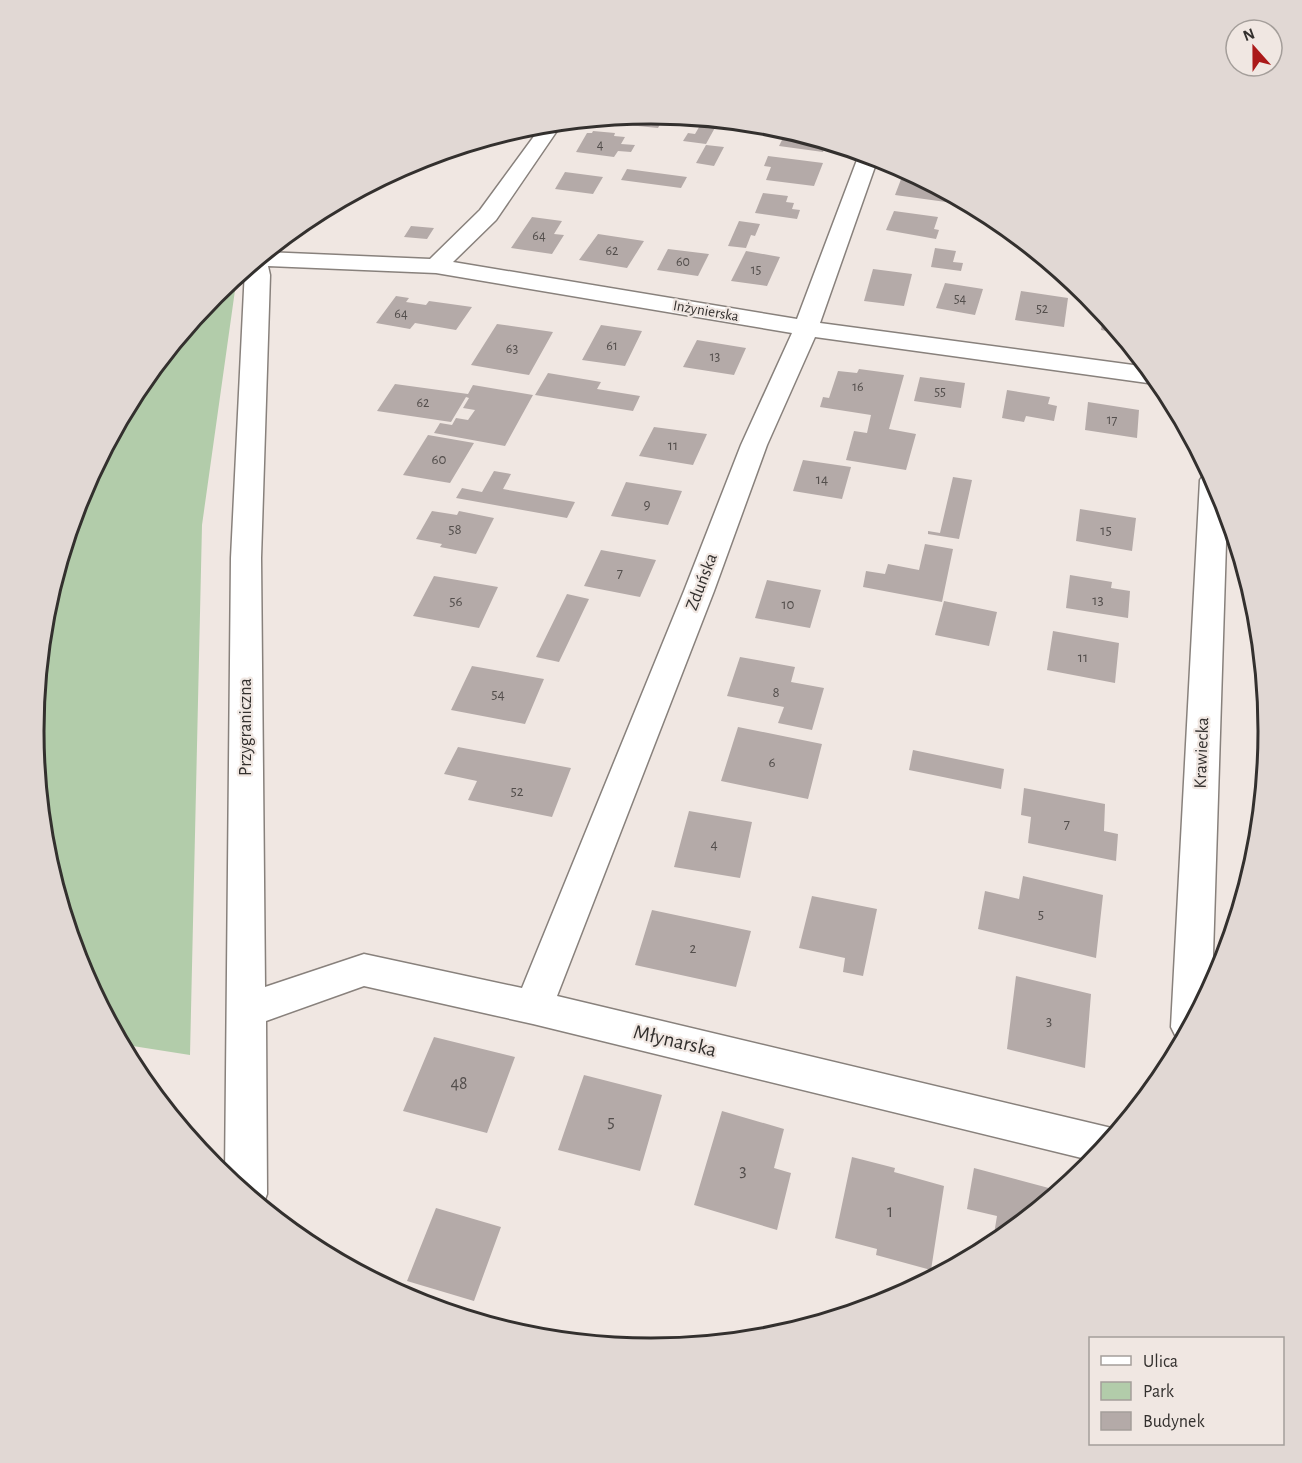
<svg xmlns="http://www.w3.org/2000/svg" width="1302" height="1463" font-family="'Alegreya Sans',sans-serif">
  <rect width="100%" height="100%" fill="#f0e7e2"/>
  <path fill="#b2ccaa" d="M 237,276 L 202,525 L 190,1055 L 120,1044 L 80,968 L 45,852 L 33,732 L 45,611 L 80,495 L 137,388 L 214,294 Z"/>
  <path fill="#b4aaa8" d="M 651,114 L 665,115 L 658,128 L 588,121 Z
    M 702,122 L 717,124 L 706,144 L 683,141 L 688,133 L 695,134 Z
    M 787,130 L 818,139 L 827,142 L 823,152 L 779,146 Z
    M 593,131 L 615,133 L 614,136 L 625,137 L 621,144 L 635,145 L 631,152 L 618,151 L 614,157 L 576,152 L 587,133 L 592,133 Z
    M 706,145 L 724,147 L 714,166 L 696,163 Z
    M 768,156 L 823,163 L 814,186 L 766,180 L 771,167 L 764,166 Z
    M 627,169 L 687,177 L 681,188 L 621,180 Z
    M 565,172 L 603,177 L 593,194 L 555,189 Z
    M 903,174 L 916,176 L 949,194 L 946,202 L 895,195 Z
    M 763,193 L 788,196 L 786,202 L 794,203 L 792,209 L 800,210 L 797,219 L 755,213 Z
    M 973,206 L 993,217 L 971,214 Z
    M 894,211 L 938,217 L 934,229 L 939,230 L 936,239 L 886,230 Z
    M 532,217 L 562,221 L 554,234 L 564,235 L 552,254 L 511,248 Z
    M 739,221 L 760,224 L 755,236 L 751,235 L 746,248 L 728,246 Z
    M 411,226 L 434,228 L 427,239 L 404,237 Z
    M 598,234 L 644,241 L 627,268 L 579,260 Z
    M 935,248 L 956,251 L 953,262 L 963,263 L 961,271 L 931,267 Z
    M 668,249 L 709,254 L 698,276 L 657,270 Z
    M 746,251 L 780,257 L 767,286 L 731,281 Z
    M 873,269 L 912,274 L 904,306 L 864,301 Z
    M 1073,282 L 1088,295 L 1071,293 L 1072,289 L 1064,288 L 1064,283 L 1073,284 Z
    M 945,283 L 983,289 L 975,315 L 936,308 Z
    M 1021,291 L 1068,298 L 1064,327 L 1015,320 Z
    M 396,296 L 409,298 L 406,302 L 426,305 L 429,301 L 472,307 L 456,330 L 415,323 L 410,329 L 376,323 Z
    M 1104,314 L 1120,334 L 1101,330 Z
    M 497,324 L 553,332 L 529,375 L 471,365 Z
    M 601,325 L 642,331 L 625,366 L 582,360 Z
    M 697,340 L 746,348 L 734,375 L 683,367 Z
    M 859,369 L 904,375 L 889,429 L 916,434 L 906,470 L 846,460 L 854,431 L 867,433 L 871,415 L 820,407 L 823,397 L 829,398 L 838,371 L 857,373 Z
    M 548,373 L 601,382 L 597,389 L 640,396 L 633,411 L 535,395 Z
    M 920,377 L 965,383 L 961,408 L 914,401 Z
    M 395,384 L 468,394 L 473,385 L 533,395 L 505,446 L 434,433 L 440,423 L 452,425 L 456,418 L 468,420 L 475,410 L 463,408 L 469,398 L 466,397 L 451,422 L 377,411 Z
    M 1007,390 L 1050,397 L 1048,404 L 1057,406 L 1054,421 L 1026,416 L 1024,422 L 1002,418 Z
    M 1088,402 L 1139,410 L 1137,438 L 1085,430 Z
    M 654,427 L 707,434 L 693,465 L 639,456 Z
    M 428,435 L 474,443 L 450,483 L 403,475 Z
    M 803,460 L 851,467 L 842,499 L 793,491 Z
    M 494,471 L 511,474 L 503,489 L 575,502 L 567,518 L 456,498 L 462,488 L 482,492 Z
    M 953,477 L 972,480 L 959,539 L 928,534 L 928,531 L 940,533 Z
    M 626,482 L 682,491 L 668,525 L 611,516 Z
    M 1080,509 L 1136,518 L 1132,551 L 1076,541 Z
    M 432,511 L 457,515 L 459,511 L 494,518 L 476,554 L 440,547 L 442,544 L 416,539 Z
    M 925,544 L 953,549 L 942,602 L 863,587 L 866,571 L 885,574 L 888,564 L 919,570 Z
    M 601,550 L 656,560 L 640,597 L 584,586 Z
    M 1070,575 L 1112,582 L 1111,588 L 1130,591 L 1128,618 L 1066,608 Z
    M 434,576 L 498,587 L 479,628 L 413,616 Z
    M 767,580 L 821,590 L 810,628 L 755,618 Z
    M 567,594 L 589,599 L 559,662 L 536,657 Z
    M 944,601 L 997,612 L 989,646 L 935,635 Z
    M 1053,631 L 1119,643 L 1115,683 L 1047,670 Z
    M 740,657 L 795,667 L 791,682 L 824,688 L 812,730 L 778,723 L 784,707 L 727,696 Z
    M 472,666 L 544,679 L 525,724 L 451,710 Z
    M 738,727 L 822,744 L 808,799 L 721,781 Z
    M 458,747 L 571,768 L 552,817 L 468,800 L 477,781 L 444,774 Z
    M 913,750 L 1004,769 L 1001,789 L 909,770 Z
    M 1024,788 L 1105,804 L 1104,831 L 1118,834 L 1116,861 L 1028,843 L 1031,817 L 1021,815 Z
    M 689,811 L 752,822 L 740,878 L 674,867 Z
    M 1023,876 L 1103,895 L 1096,958 L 978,929 L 985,891 L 1019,899 Z
    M 812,896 L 877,909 L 863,976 L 843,972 L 845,958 L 799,948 Z
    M 652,910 L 751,931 L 736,987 L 635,965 Z
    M 1016,976 L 1091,994 L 1085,1068 L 1007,1049 Z
    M 434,1037 L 515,1057 L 487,1133 L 403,1111 Z
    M 584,1075 L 662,1095 L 640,1171 L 558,1150 Z
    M 722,1111 L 784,1129 L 774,1168 L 791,1173 L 777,1230 L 694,1205 Z
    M 852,1157 L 895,1168 L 894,1172 L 944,1186 L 931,1270 L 876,1255 L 877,1249 L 835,1238 Z
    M 974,1168 L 1060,1191 L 992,1246 L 997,1216 L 967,1209 Z
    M 436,1208 L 501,1227 L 474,1301 L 407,1281 Z"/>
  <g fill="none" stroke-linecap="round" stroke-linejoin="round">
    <g stroke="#88817c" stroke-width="3">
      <path id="minor" d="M 563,122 L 496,220 L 453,262 L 797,319 L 860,152 L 878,158 L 820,323 L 1148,367 L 1160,382 L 1155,384 L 815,337 L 767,445 L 714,591 L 557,996 L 1120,1130 L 1094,1161 L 533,1024 L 364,986 L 266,1021 L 267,1194 L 262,1208 L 225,1177 L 231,558 L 245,269 L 265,252 L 430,259 L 480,210 L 543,124 ZM 268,266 L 436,273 L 792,333 L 741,445 L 684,591 L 522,988 L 364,954 L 265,987 L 261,558 L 270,275 Z
        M 1210,472 L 1222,495 L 1227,511 L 1212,987 L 1183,1041 L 1177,1039 L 1171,1027 L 1200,480 L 1204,474 Z"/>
    </g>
    <use href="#minor" fill="#fff" fill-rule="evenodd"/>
  </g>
  <g text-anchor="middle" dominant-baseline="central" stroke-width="4.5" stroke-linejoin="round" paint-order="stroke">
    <g font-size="14" fill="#534e4c">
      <text x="600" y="145">4</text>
      <text x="539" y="236">64</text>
      <text x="612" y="251">62</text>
      <text x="683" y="262">60</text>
      <text x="756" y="270">15</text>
      <text x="960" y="299">54</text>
      <text x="1042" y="309">52</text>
      <text x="401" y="314">64</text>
      <text x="612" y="346">61</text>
      <text x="512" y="349">63</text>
      <text x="715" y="357">13</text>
      <text x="858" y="387">16</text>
      <text x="940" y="392">55</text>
      <text x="423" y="403">62</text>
      <text x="1112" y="420">17</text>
    </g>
    <g font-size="15" fill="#33302e" stroke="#f0e7e2">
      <text transform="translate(706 311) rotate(10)">Inżynierska</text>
    </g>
    <g font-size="15" fill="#534e4c">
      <text x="673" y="445">11</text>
      <text x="439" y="459">60</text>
      <text x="822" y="479">14</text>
      <text x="647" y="504">9</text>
      <text x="455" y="529">58</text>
      <text x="1106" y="530">15</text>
      <text x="620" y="573">7</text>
      <text x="1098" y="600">13</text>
      <text x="456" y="601">56</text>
      <text x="788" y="604">10</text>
      <text x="1083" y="657">11</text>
      <text x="776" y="692">8</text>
      <text x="498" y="694">54</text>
      <text x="772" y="762">6</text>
      <text x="517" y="791">52</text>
      <text x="1067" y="824">7</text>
      <text x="714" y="844">4</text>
      <text x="1041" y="914">5</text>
      <text x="693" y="948">2</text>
      <text x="1049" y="1021">3</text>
    </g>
    <g font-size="18" fill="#33302e" stroke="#f0e7e2">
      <text transform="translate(702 582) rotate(-69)">Zduńska</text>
      <text transform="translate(246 727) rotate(-90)">Przygraniczna</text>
      <text transform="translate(1202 753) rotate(-88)">Krawiecka</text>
    </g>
    <g font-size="18" fill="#534e4c">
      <text x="459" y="1084">48</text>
      <text x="611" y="1122">5</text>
      <text x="743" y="1171">3</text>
      <text x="890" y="1212">1</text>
    </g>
    <g font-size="21" fill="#33302e" stroke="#f0e7e2">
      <text transform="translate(675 1041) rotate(13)">Młynarska</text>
    </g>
  </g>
  <path d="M0 0H1302V1463H0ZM44 731a607 607 0 1 1 1214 0a607 607 0 1 1-1214 0Z" fill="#e1d8d4" fill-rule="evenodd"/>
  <path fill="none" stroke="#33302e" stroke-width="3" d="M44 731a607 607 0 1 1 1214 0a607 607 0 1 1-1214 0Z"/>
  <rect x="1089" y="1337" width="195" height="108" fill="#f0e7e2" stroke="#a49e9a" stroke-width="1.5"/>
  <rect x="1101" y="1356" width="30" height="9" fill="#ffffff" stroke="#a49e9a" stroke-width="1.5"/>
  <text x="1143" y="1367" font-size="18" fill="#33302e">Ulica</text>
  <rect x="1101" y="1382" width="30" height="18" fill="#b2ccaa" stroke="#a49e9a" stroke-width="1.5"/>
  <text x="1143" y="1397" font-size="18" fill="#33302e">Park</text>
  <rect x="1101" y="1412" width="30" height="18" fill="#b4aaa8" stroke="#a49e9a" stroke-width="1.5"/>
  <text x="1143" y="1427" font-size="18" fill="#33302e">Budynek</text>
  <g transform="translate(1254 48) rotate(339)"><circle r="28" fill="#f0e7e2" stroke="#a49e9a" stroke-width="1.5"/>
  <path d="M0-4.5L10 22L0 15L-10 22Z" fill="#ab1919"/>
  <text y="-9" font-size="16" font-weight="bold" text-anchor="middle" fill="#33302e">N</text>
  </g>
</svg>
